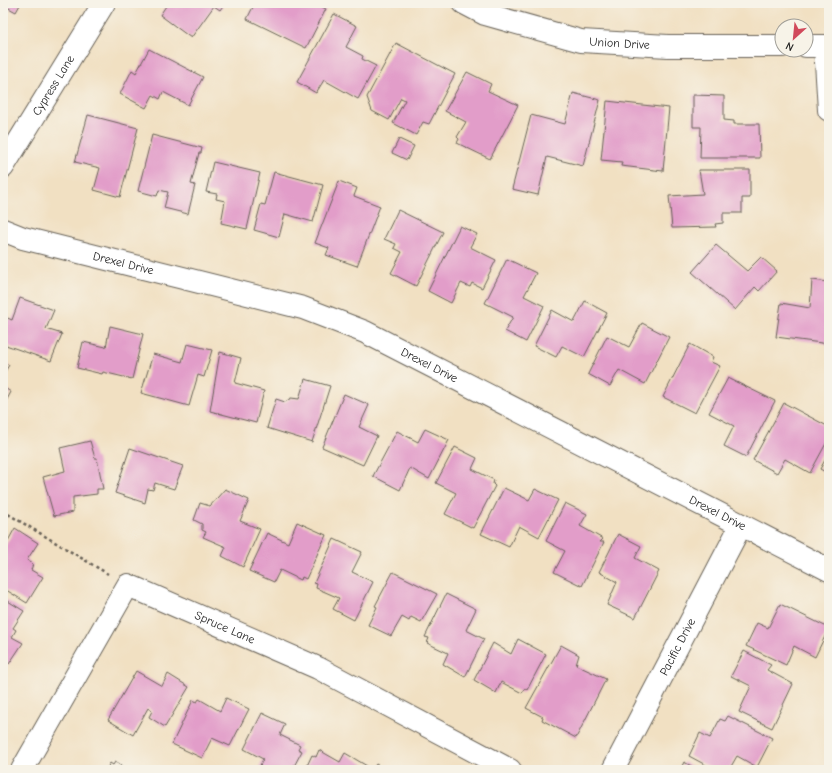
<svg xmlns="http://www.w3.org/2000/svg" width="832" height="773" font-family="'Comic Neue',sans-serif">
  <rect width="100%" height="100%" fill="#f7f3e8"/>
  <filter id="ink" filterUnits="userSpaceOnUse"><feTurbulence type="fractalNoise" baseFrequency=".025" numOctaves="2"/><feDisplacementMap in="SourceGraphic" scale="8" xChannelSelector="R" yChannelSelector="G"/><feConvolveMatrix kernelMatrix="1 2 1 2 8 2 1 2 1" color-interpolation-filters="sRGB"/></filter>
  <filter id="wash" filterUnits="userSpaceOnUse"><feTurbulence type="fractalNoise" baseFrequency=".012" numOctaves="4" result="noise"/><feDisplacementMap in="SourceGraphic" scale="16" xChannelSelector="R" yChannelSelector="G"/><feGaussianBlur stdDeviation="0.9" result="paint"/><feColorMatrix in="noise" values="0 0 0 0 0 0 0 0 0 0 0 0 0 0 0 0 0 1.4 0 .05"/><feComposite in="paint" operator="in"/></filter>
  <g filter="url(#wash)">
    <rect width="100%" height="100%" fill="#f1e0c2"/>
    <g id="blocks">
      <path fill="#e29dc9" d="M 3,3 L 21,3 L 16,12 L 3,5 Z
        M 168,3 L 225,3 L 220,10 L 214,6 L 191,38 L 160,15 Z
        M 255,3 L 314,3 L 326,9 L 306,48 L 247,19 Z
        M 334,14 L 357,26 L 346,47 L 363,56 L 362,59 L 376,66 L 358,99 L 324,80 L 316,93 L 297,82 Z
        M 396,43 L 455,74 L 429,124 L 423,122 L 416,135 L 393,123 L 405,100 L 401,98 L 389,120 L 372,111 L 367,97 Z
        M 149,49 L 203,77 L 188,105 L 163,92 L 160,99 L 153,95 L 146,108 L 120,94 L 132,70 L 136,73 Z
        M 467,72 L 491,84 L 488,91 L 518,105 L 490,159 L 457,143 L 459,139 L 457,137 L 466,122 L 445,111 Z
        M 573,93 L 600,100 L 583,166 L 547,157 L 538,195 L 512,189 L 531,115 L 565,124 Z
        M 693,95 L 724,96 L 724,120 L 734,121 L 734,124 L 759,124 L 760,158 L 700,158 L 701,127 L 693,127 Z
        M 607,101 L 669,108 L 663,171 L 621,166 L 622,162 L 601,160 Z
        M 88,115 L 138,128 L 120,197 L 94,190 L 100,168 L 75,162 Z
        M 152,135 L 202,148 L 201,153 L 199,153 L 191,184 L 195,185 L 188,214 L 164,208 L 168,192 L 159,190 L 157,196 L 138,191 Z
        M 399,139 L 414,146 L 407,160 L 392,153 Z
        M 213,162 L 260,173 L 247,229 L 221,223 L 225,201 L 216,199 L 217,194 L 206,192 Z
        M 699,170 L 750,170 L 750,198 L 742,198 L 742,213 L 723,213 L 723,223 L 715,224 L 716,227 L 672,228 L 669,196 L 703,194 Z
        M 274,172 L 323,185 L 313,222 L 285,214 L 279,237 L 254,230 L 261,204 L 265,205 Z
        M 339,181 L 357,188 L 354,196 L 380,206 L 357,266 L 326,255 L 329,248 L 315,243 Z
        M 398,210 L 443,232 L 416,286 L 391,273 L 402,252 L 394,248 L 396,244 L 384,239 Z
        M 460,226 L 477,234 L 470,247 L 496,260 L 482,288 L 472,283 L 470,287 L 461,283 L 451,303 L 428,291 Z
        M 716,245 L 747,271 L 761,257 L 777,271 L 759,291 L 755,287 L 735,310 L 692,272 Z
        M 507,259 L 536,273 L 524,296 L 544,306 L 526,342 L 505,331 L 513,317 L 485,303 Z
        M 812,280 L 829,282 L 829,344 L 776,337 L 781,303 L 810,308 Z
        M 20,298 L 54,310 L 46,329 L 62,334 L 51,361 L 3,344 L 3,316 L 12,320 Z
        M 585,301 L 607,313 L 584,357 L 562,346 L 556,357 L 534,346 L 552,310 L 574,322 Z
        M 642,323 L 669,337 L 645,384 L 619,370 L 610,386 L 588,374 L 607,336 L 629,347 Z
        M 110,326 L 143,334 L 132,379 L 103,372 L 102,374 L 77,368 L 83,342 L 106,347 Z
        M 187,344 L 212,350 L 204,377 L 198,375 L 189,406 L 141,393 L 153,354 L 182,362 Z
        M 690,344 L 713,357 L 711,362 L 720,366 L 695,413 L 663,397 Z
        M 220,352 L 241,358 L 235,383 L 264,391 L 256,423 L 210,411 Z
        M 3,361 L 9,365 L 3,375 Z
        M 728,378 L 775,401 L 746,457 L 724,446 L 734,426 L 709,413 Z
        M 305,379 L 330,386 L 312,442 L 267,428 L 276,399 L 285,402 L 291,398 L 299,399 Z
        M 3,387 L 11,392 L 3,407 Z
        M 344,394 L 369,405 L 359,427 L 377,436 L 363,465 L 322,447 Z
        M 784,403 L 829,427 L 829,438 L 810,473 L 785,459 L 777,473 L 753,460 Z
        M 425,429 L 449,440 L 429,479 L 410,468 L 400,490 L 373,476 L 397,431 L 418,442 Z
        M 90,441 L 95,458 L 97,458 L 103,489 L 97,489 L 97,494 L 73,497 L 73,512 L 54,516 L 43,477 L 65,471 L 60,448 Z
        M 455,447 L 477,458 L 472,469 L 494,480 L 493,484 L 495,486 L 473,528 L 445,514 L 456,493 L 436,483 Z
        M 130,448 L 183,466 L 174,489 L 155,483 L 153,490 L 148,489 L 145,503 L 115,493 Z
        M 829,453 L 829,474 L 820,469 Z
        M 504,488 L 529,500 L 535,489 L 558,500 L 539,537 L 519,526 L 509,547 L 481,534 Z
        M 225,489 L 249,500 L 240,521 L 260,529 L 243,567 L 222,556 L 226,547 L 203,537 L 206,532 L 202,530 L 202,524 L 194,520 L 200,503 L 210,506 Z
        M 565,503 L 587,514 L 580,526 L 603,539 L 600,542 L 604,542 L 582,586 L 554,572 L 565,551 L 546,541 Z
        M 297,522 L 326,535 L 306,579 L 302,577 L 301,580 L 280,570 L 274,582 L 249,571 L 267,533 L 288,543 Z
        M 15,528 L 38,543 L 27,560 L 33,564 L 31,570 L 43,577 L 27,603 L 3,588 L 3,550 Z
        M 618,534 L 641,546 L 635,558 L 659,571 L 635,618 L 607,605 L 617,582 L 599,572 Z
        M 334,539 L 362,552 L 352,572 L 373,582 L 354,620 L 333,609 L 339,598 L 316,588 L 317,584 L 314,583 Z
        M 393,572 L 437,594 L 421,622 L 411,617 L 409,621 L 402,617 L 391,636 L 368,625 L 377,607 L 375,606 Z
        M 446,594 L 476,609 L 466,630 L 484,639 L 465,677 L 443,664 L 448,653 L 427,643 L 429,638 L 425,637 Z
        M 3,598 L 24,611 L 13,628 L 16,630 L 12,637 L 23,643 L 9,664 L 3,660 Z
        M 780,604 L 829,628 L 815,657 L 794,646 L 786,665 L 746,646 L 757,623 L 768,628 Z
        M 518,639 L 546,654 L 527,690 L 525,689 L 522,693 L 501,682 L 496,693 L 474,680 L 493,643 L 511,654 Z
        M 561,645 L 579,655 L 576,665 L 606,679 L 576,738 L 542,720 L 543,717 L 526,708 Z
        M 744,651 L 771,665 L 767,670 L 793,684 L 772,728 L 739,712 L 751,686 L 731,676 Z
        M 136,671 L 162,686 L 168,674 L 189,687 L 165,727 L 149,717 L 152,711 L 148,708 L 133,735 L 108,720 Z
        M 226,698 L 249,709 L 230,746 L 212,738 L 202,758 L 172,744 L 193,700 L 197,702 L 199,699 L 220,711 Z
        M 262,713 L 285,724 L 280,735 L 300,745 L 298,749 L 302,751 L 292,770 L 258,770 L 263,759 L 244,749 Z
        M 728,716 L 772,738 L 757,767 L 737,756 L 729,770 L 715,770 L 689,756 L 700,733 L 710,738 L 720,719 L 725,721 Z
        M 319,750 L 340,762 L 345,753 L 367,766 L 365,770 L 305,770 L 312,755 L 316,757 Z
        M 115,762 L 128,770 L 106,770 L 110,763 L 113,765 Z
        M 684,762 L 699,770 L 680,770 Z
        M 376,764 L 386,770 L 372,770 Z"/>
    </g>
  </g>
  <g filter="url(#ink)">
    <use href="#blocks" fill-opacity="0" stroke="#676156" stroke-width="1"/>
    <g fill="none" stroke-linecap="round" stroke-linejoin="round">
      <g stroke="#676156" stroke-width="24">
        <g id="street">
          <path id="s1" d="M 464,3 L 485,14 L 581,41 L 668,46 L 782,46"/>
          <path d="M 806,46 L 829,46"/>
          <path d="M 825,46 L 829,110"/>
          <path id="s2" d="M 3,167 L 104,3"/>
          <path id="s3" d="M 3,230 L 23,238 L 303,308 L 365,332 L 829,570"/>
          <path id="s4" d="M 22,770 L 128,585 L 318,668 L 510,770"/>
          <path id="s5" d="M 613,770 L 741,525"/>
        </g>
      </g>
      <path stroke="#676156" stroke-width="2.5" stroke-dasharray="3 3" stroke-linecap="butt" d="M 3,511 L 108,574"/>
      <use href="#street" stroke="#fff" stroke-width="22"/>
    </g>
  </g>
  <g text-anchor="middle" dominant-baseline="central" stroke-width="3.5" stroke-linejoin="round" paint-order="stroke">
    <g font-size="12" fill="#1c1c1c" stroke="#f7f3e8">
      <text stroke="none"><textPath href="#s1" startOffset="162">Union Drive</textPath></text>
      <text stroke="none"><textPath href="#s2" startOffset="96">Cypress Lane</textPath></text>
      <text stroke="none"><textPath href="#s3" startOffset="125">Drexel Drive</textPath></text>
      <text stroke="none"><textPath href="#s3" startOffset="449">Drexel Drive</textPath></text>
      <text stroke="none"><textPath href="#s3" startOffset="773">Drexel Drive</textPath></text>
      <text stroke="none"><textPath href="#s4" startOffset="319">Spruce Lane</textPath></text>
      <text stroke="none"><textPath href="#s5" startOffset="139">Pacific Drive</textPath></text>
    </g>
  </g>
  <rect width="832" height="773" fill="none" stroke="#f7f3e8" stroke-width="16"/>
  <g transform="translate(794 38) rotate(207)"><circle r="19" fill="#f7f3e8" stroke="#9f9d96"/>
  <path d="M0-3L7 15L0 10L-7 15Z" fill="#d1495b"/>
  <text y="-6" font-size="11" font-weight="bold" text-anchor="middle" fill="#1c1c1c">N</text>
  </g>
</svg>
